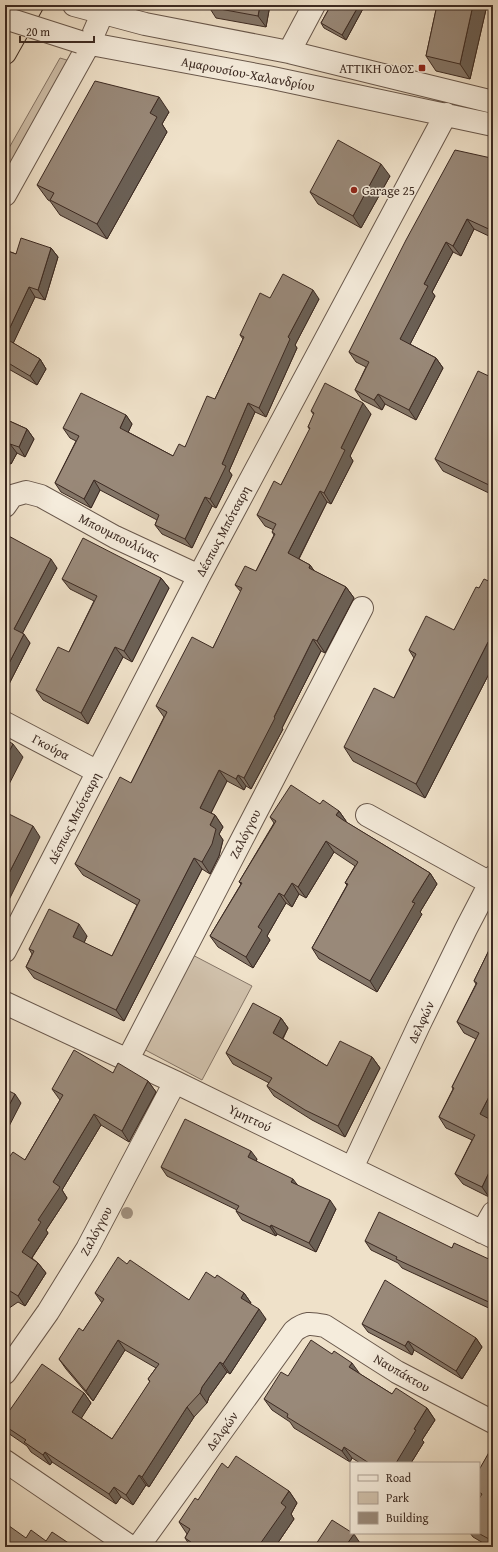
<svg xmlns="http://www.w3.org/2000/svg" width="498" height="1552" font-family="'Gentium Book Plus',serif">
  <rect width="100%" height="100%" fill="#efe1c9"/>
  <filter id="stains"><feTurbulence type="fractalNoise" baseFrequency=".005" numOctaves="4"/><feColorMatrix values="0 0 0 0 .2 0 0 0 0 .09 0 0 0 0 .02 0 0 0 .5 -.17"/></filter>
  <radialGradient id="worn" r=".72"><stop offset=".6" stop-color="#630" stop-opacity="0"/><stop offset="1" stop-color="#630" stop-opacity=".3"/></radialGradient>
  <path fill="#d1c2ad" stroke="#867668" d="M 60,58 L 70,61 L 5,179 L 5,155 Z
    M 185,951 L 252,986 L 202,1080 L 136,1045 Z"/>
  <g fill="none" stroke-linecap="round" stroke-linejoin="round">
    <g stroke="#69584c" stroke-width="24">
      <path id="minor" d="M 74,5 L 145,24 L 289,52 L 493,102
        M 80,42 L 268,77 L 493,125
        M 289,52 L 314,5
        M 5,195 L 89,44 L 106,5
        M 5,506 L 12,496 L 26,492 L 41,496 L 115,537 L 199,576
        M 5,723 L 98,772
        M 367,815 L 490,883
        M 5,951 L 199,576 L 446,114
        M 5,1003 L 175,1082 L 493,1237
        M 128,1059 L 362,608
        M 352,1168 L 420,1023 L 466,929 L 493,877
        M 482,1232 L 493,1213
        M 5,1373 L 48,1312 L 87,1249 L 175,1082
        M 5,1461 L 131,1547
        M 138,1547 L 294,1331 C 306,1322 310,1323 325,1326 L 397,1372 L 493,1422"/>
    </g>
    <g stroke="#3c2a22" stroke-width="24">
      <path id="highway" d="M 5,53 L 32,5"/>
    </g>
    <use href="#minor" stroke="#f5ecdc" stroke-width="22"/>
    <use href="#highway" stroke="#efe1c9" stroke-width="22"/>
    <g stroke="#69584c" stroke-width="24" stroke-linecap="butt">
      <path id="minor-bridge" d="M 5,18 L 80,42"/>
    </g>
    <use href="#minor-bridge" stroke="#f5ecdc" stroke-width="22"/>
  </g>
  <circle fill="#a19180" cx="127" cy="1213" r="6"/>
  <path fill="#847668" stroke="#3c2a22" d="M 209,5 L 270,5 L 266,27 L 216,18 L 209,7 Z
    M 331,5 L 365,5 L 346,40 L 324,28 L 321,23 Z
    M 437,5 L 487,5 L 470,79 L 436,71 L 426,56 Z
    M 169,112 L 162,124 L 167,132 L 107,239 L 60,215 L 50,201 L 48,200 L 37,185 Z
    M 491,158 L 493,161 L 493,238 L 474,229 L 461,256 L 453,252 L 432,292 L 435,296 L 410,344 L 436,358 L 443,368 L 416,420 L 385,404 L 382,410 L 362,400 L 355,390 L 366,367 L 356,362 L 349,352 Z
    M 390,176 L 361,228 L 318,204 L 310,192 Z
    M 51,248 L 58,257 L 45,300 L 35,297 L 13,343 L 40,359 L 46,369 L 37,385 L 5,367 L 5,250 L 16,254 Z
    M 270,298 L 319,299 L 295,345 L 297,348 L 266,417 L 255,412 L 229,471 L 232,475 L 216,508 L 212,506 L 192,548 L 162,534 L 155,525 L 157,520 L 100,490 L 91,508 L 61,492 L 55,483 L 76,441 L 70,438 L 63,428 L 126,415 L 132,424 L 128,432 L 173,456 L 185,447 L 215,399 L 243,339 L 240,335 Z
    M 493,378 L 493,495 L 443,471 L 435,459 Z
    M 311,411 L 371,414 L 350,456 L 353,461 L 331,504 L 327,502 L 299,559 L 310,565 L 314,571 L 346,587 L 354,598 L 325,653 L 321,651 L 282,728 L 283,729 L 251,789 L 246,786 L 244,790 L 227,781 L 211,813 L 215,815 L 223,827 L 219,834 L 223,840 L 219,856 L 210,874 L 202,869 L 124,1021 L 34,978 L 26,967 L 32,954 L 29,949 L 87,936 L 84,943 L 112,956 L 137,905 L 83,875 L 75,864 L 131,783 L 164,717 L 156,706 L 213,648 L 241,592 L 235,585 L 256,571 L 274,535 L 272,532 L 274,530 L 265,526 L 257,515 L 281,485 L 310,430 L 308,427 L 314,415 Z
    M 5,419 L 27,429 L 34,439 L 25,457 L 17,453 L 11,464 L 5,462 Z
    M 5,534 L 57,568 L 22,633 L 30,643 L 9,684 L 5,682 Z
    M 161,578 L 169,588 L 132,662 L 123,657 L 88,724 L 43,700 L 36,690 L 69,652 L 94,601 L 70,589 L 62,579 Z
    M 493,583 L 493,666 L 425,798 L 353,761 L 344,747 L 394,698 L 414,658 L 409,650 L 454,630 L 479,588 Z
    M 320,804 L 339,811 L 346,821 L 346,822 L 430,873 L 437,884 L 420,912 L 422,914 L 377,992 L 319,959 L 312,948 L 347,885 L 345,883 L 355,866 L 334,852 L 306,898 L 299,894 L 292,907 L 286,903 L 267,936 L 270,940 L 253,968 L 218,947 L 210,936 L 241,884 L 239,882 L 274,823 L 270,817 Z
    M 493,942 L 490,1119 L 493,1121 L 493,1189 L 489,1197 L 463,1184 L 455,1174 L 472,1140 L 446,1128 L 439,1117 L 453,1089 L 452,1087 L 476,1039 L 464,1033 L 457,1022 L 476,984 L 474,981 Z
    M 281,1018 L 288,1028 L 283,1039 L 327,1066 L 372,1057 L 380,1068 L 345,1137 L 312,1120 L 274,1096 L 267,1086 L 269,1083 L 233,1064 L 226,1053 Z
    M 113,1073 L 148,1081 L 156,1092 L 129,1142 L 101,1125 L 62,1190 L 67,1198 L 46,1230 L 48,1233 L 32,1258 L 38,1263 L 46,1273 L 25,1306 L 18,1302 L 5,1311 L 5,1163 L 25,1160 L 60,1100 L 52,1089 Z
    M 257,1159 L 256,1161 L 336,1209 L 316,1252 L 277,1234 L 276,1236 L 242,1220 L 236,1211 L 237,1210 L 167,1176 L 161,1167 Z
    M 365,1241 L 452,1248 L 493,1261 L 493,1310 L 402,1268 L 398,1263 L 371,1250 Z
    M 127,1264 L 189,1300 L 215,1278 L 244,1293 L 251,1303 L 250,1304 L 266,1319 L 230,1374 L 227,1372 L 209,1397 L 207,1403 L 194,1417 L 149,1487 L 146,1485 L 133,1505 L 121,1497 L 116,1504 L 52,1462 L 50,1465 L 31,1452 L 27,1446 L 8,1433 L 5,1429 L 5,1417 L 84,1393 L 91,1403 L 81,1418 L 112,1439 L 150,1382 L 148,1379 L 156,1368 L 125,1350 L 93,1401 L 66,1369 L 59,1359 L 83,1331 L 102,1303 L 95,1293 Z
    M 362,1324 L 476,1338 L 482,1347 L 462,1379 L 414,1350 L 412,1355 L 368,1332 Z
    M 360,1374 L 392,1394 L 427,1408 L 435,1420 L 422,1440 L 424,1442 L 411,1463 L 360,1463 L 352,1458 L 350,1462 L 294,1428 L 290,1422 L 272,1410 L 264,1399 L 288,1376 Z
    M 493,1447 L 493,1547 L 490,1547 L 473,1537 L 470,1533 L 479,1533 L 479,1470 Z
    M 228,1468 L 289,1491 L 297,1503 L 291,1514 L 294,1519 L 275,1547 L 191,1547 L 185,1538 L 187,1534 L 179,1522 L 198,1500 Z"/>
  <path fill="#6b6055" stroke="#3c2a22" d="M 260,5 L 270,5 L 266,27 L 258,16 Z
    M 359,5 L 365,5 L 346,40 L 342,35 Z
    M 473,5 L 487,5 L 470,79 L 460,64 Z
    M 159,97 L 169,112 L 162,124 L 167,132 L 107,239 L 97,224 L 150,113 Z
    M 381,164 L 390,176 L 361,228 L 353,216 Z
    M 467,219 L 474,229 L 461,256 L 453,246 Z
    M 446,242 L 453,252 L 432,292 L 435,296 L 407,350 L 400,339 L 424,284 Z
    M 51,248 L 58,257 L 45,300 L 38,290 Z
    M 29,287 L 35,297 L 11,348 L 5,338 Z
    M 313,290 L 319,299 L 295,345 L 297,348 L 266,417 L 259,408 L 288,337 Z
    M 436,358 L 443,368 L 416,420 L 409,410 Z
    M 40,359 L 46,369 L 37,385 L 30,376 Z
    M 378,394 L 385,404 L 382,410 L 374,400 Z
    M 248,403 L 255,412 L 229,471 L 232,475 L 216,508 L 210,499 L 222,464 Z
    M 363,403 L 371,414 L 350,456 L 353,461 L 331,504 L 324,493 L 341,448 Z
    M 126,415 L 132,424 L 126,437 L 120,428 Z
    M 27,429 L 34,439 L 25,457 L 19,447 Z
    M 10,444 L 17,453 L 11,464 L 5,455 Z
    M 94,480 L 100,490 L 91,508 L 84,499 Z
    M 320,491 L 327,502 L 296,564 L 288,553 Z
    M 205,497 L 212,506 L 192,548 L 185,539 Z
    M 51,559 L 57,568 L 20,638 L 14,629 Z
    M 310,565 L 318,576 L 309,568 Z
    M 161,578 L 169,588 L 132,662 L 124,651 Z
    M 346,587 L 354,598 L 325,653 L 317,641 Z
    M 24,634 L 30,643 L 9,684 L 5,679 L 5,671 Z
    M 313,639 L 321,651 L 282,728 L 283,729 L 251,789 L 244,778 Z
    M 488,642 L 493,649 L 493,666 L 425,798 L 416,784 Z
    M 115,647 L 123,657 L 88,724 L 81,713 Z
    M 13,744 L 23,757 L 5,792 L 5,759 Z
    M 219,770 L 227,781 L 208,819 L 200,808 Z
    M 238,775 L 246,786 L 244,790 L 236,779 Z
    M 339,811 L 346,821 L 344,825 L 336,815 Z
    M 215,815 L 223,827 L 219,834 L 223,840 L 219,856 L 210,874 L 202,862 L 210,825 Z
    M 33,826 L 40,837 L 5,908 L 5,881 Z
    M 326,841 L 334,852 L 306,898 L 298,887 Z
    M 194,858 L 202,869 L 124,1021 L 116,1010 Z
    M 430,873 L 437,884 L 420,912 L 422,914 L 377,992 L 370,981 L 412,902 Z
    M 292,883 L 299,894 L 292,907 L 284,896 Z
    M 279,893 L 286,903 L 267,936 L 270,940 L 253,968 L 246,957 L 258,927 Z
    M 79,924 L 87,936 L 81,949 L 73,937 Z
    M 281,1018 L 288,1028 L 280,1043 L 273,1033 Z
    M 372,1057 L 380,1068 L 345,1137 L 338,1126 Z
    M 148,1081 L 156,1092 L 129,1142 L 122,1131 Z
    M 493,1089 L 493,1114 L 488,1125 L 480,1114 Z
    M 15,1094 L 21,1103 L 5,1134 L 5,1113 Z
    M 94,1114 L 101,1125 L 62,1190 L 67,1198 L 46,1230 L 48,1233 L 29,1262 L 22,1252 L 38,1220 L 53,1182 Z
    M 251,1151 L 257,1159 L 254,1166 L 248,1157 Z
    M 493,1164 L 493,1189 L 489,1197 L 482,1187 Z
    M 293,1179 L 299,1187 L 291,1182 Z
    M 330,1200 L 336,1209 L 316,1252 L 309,1243 Z
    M 271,1225 L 277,1234 L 276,1236 L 270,1227 Z
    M 38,1263 L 46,1273 L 25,1306 L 18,1296 Z
    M 244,1293 L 251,1303 L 248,1308 L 241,1298 Z
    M 259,1309 L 266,1319 L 230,1374 L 223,1364 Z
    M 476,1338 L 482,1347 L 462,1379 L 456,1371 Z
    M 118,1340 L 125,1350 L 93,1401 L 86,1391 Z
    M 408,1341 L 414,1350 L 412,1355 L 405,1346 Z
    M 220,1362 L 227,1372 L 209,1397 L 207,1403 L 200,1393 L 202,1387 Z
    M 352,1363 L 360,1374 L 349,1367 Z
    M 84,1393 L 91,1403 L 79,1422 L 72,1412 Z
    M 187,1407 L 194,1417 L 149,1487 L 142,1477 Z
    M 427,1408 L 435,1420 L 422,1440 L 424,1442 L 411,1463 L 396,1463 L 414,1429 Z
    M 344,1447 L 352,1458 L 350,1462 L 342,1451 Z
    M 45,1452 L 52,1462 L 50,1465 L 43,1455 Z
    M 139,1475 L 146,1485 L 133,1505 L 126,1495 Z
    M 114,1487 L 121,1497 L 116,1504 L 109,1494 Z
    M 289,1491 L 297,1503 L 291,1514 L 294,1519 L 275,1547 L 262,1547 L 260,1544 L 281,1503 Z
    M 493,1533 L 493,1545 L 489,1539 Z
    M 354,1534 L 362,1546 L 362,1547 L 350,1547 L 347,1544 Z"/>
  <path fill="#998979" stroke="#3c2a22" d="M 209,5 L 260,5 L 258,16 L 209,7 Z
    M 331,5 L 359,5 L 342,35 L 321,23 Z
    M 437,5 L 473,5 L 460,64 L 426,56 Z
    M 95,81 L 159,97 L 150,113 L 157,117 L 97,224 L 50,200 L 54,193 L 37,185 Z
    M 338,140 L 381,164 L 353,216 L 310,192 Z
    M 455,150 L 491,158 L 490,160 L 493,161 L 493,231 L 467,219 L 453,246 L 446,242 L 424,284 L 428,286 L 400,339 L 436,358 L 409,410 L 378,394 L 374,400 L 355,390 L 369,362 L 349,352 L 406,240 Z
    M 21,238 L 51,248 L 38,290 L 29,287 L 5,338 L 5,250 L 16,254 Z
    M 283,274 L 313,290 L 288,337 L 290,339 L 259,408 L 248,403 L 222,464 L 226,466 L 210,499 L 205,497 L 185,539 L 155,525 L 159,515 L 94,480 L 84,499 L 55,483 L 79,436 L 63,428 L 81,393 L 126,415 L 120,428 L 173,456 L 179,444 L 185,447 L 207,396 L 215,399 L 244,337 L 240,335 L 260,293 L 270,298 Z
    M 5,338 L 40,359 L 30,376 L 5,361 Z
    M 478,371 L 493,378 L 493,483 L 491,486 L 435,459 Z
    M 325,383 L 363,403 L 341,448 L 345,450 L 324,493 L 320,491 L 288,553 L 310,565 L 309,568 L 346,587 L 317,641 L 313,639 L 274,717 L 275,718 L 244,778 L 238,775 L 236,779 L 219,770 L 200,808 L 215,815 L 210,825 L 216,829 L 212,844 L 202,862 L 194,858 L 116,1010 L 26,967 L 34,951 L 29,949 L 49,909 L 79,924 L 73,937 L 112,956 L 140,900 L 75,864 L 120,777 L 131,783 L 167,712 L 156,706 L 192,637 L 213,648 L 242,588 L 235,585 L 245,566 L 256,571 L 275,534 L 272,532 L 276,524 L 257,515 L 274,481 L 281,485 L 310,428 L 308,427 L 314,413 L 311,411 Z
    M 5,419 L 27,429 L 19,447 L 10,444 L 5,454 Z
    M 5,534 L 51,559 L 14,629 L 24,634 L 5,671 Z
    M 83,538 L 161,578 L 124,651 L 115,647 L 81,713 L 36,690 L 58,647 L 69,652 L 97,596 L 62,579 Z
    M 484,579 L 493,583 L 493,620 L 492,622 L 493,623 L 493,644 L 488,642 L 416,784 L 344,747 L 374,688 L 394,698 L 416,654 L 409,650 L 426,616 L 454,630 L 476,587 L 479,588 Z
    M 5,739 L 13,744 L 5,759 Z
    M 291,785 L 320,804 L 323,800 L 339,811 L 336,815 L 343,820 L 430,873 L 412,902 L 415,903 L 370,981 L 312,948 L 348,884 L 345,883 L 358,862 L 326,841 L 298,887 L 292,883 L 284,896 L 279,893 L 258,927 L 262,930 L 246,957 L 210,936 L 242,883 L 239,882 L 276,821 L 270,817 Z
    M 5,812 L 33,826 L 5,881 Z
    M 493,942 L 493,1089 L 480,1114 L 493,1121 L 493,1164 L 482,1187 L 455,1174 L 475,1135 L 439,1117 L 454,1088 L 452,1087 L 479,1033 L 457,1022 L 477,983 L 474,981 Z
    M 253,1003 L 281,1018 L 273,1033 L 327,1066 L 340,1041 L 372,1057 L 338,1126 L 305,1110 L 267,1086 L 272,1078 L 226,1053 Z
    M 74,1050 L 113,1073 L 118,1063 L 148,1081 L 122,1131 L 94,1114 L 53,1182 L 60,1187 L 38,1220 L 41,1222 L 22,1252 L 38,1263 L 18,1296 L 10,1291 L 5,1295 L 5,1163 L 13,1152 L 25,1160 L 63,1095 L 52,1089 Z
    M 5,1089 L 15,1094 L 5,1113 Z
    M 185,1119 L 251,1151 L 248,1157 L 293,1179 L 291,1182 L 330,1200 L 309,1243 L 271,1225 L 270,1227 L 236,1211 L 239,1206 L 161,1167 Z
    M 379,1212 L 452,1248 L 454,1243 L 493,1261 L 493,1304 L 396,1259 L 397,1257 L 365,1241 Z
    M 118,1257 L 127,1264 L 130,1260 L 189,1300 L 206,1272 L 215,1278 L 217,1275 L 244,1293 L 241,1298 L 259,1309 L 223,1364 L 220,1362 L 202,1387 L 200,1393 L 187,1407 L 142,1477 L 139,1475 L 126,1495 L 114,1487 L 109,1494 L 45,1452 L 43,1455 L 24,1442 L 26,1440 L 5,1426 L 5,1417 L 42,1364 L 84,1393 L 72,1412 L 112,1439 L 150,1381 L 148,1379 L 159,1364 L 118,1340 L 86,1391 L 59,1359 L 79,1328 L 83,1331 L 104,1299 L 95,1293 Z
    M 385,1280 L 476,1338 L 456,1371 L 408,1341 L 405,1346 L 362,1324 Z
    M 311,1340 L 332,1354 L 334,1351 L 352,1363 L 349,1367 L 392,1394 L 396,1388 L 427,1408 L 414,1429 L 416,1430 L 396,1463 L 369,1463 L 344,1447 L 342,1451 L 287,1417 L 288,1414 L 264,1399 L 281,1372 L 288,1376 Z
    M 492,1447 L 493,1447 L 493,1533 L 489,1539 L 478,1533 L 479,1533 L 479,1499 L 482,1494 L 479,1492 L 479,1470 Z
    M 236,1456 L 289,1491 L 281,1503 L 286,1507 L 260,1544 L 264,1547 L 198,1547 L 185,1538 L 190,1529 L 179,1522 L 195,1498 L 198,1500 L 222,1463 L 228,1468 Z
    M 332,1520 L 351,1532 L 351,1533 L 354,1534 L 347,1544 L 352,1547 L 314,1547 Z
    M 5,1523 L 26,1538 L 31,1530 L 46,1541 L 52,1532 L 73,1546 L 72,1547 L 5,1547 Z"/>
  <g fill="#8f2418" stroke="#f5ecdc" stroke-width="1.5">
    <rect x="418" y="64" width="8" height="8" rx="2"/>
    <circle cx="354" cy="190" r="4"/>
  </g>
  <g text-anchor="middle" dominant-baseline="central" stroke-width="3" stroke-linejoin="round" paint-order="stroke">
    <g font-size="13" fill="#3c2a22" stroke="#f5ecdc" text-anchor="end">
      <text x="414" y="68">ΑΤΤΙΚΗ ΟΔΟΣ</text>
      <text x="362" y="190" text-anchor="start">Garage 25</text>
    </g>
    <g font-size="13" fill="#3c2a22" stroke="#f5ecdc">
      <text transform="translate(248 74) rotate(11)">Αμαρουσίου-Χαλανδρίου</text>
      <text transform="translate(223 531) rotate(-62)">Δέσπως Μπότσαρη</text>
      <text transform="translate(119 537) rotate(27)">Μπουμπουλίνας</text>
      <text transform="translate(51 747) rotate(28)">Γκούρα</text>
      <text transform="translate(74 818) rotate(-63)">Δέσπως Μπότσαρη</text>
      <text transform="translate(245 834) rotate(-63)">Ζαλόγγου</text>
      <text transform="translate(421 1022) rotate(-65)">Δελφών</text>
      <text transform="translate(250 1118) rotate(26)">Υμηττού</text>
      <text transform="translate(96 1231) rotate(-62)">Ζαλόγγου</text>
      <text transform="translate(402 1373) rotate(30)">Ναυπάκτου</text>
      <text transform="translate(222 1431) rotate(-54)">Δελφών</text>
    </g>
  </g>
  <rect width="498" height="1552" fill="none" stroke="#efe1c9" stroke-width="20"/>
  <rect x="6" y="6" width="486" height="1540" fill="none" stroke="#3c2a22" stroke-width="2"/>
  <rect x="10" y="10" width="478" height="1532" fill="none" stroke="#3c2a22"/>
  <rect x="350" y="1462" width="130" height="72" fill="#f5ecdc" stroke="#ab9e92"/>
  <rect x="358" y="1475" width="20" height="6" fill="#f5ecdc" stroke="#ab9e92"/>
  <text x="386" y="1482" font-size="12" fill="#3c2a22">Road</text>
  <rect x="358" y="1492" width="20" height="12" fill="#d1c2ad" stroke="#ab9e92"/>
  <text x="386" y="1502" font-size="12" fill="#3c2a22">Park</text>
  <rect x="358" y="1512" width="20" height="12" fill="#998979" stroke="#ab9e92"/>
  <text x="386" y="1522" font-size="12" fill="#3c2a22">Building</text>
  <path d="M20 36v6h74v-6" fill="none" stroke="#3c2a22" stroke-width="2"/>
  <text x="26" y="36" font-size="12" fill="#3c2a22" stroke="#f5ecdc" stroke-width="3" paint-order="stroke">20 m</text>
  <rect width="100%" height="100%" filter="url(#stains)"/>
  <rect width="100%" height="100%" fill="url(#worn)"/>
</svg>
